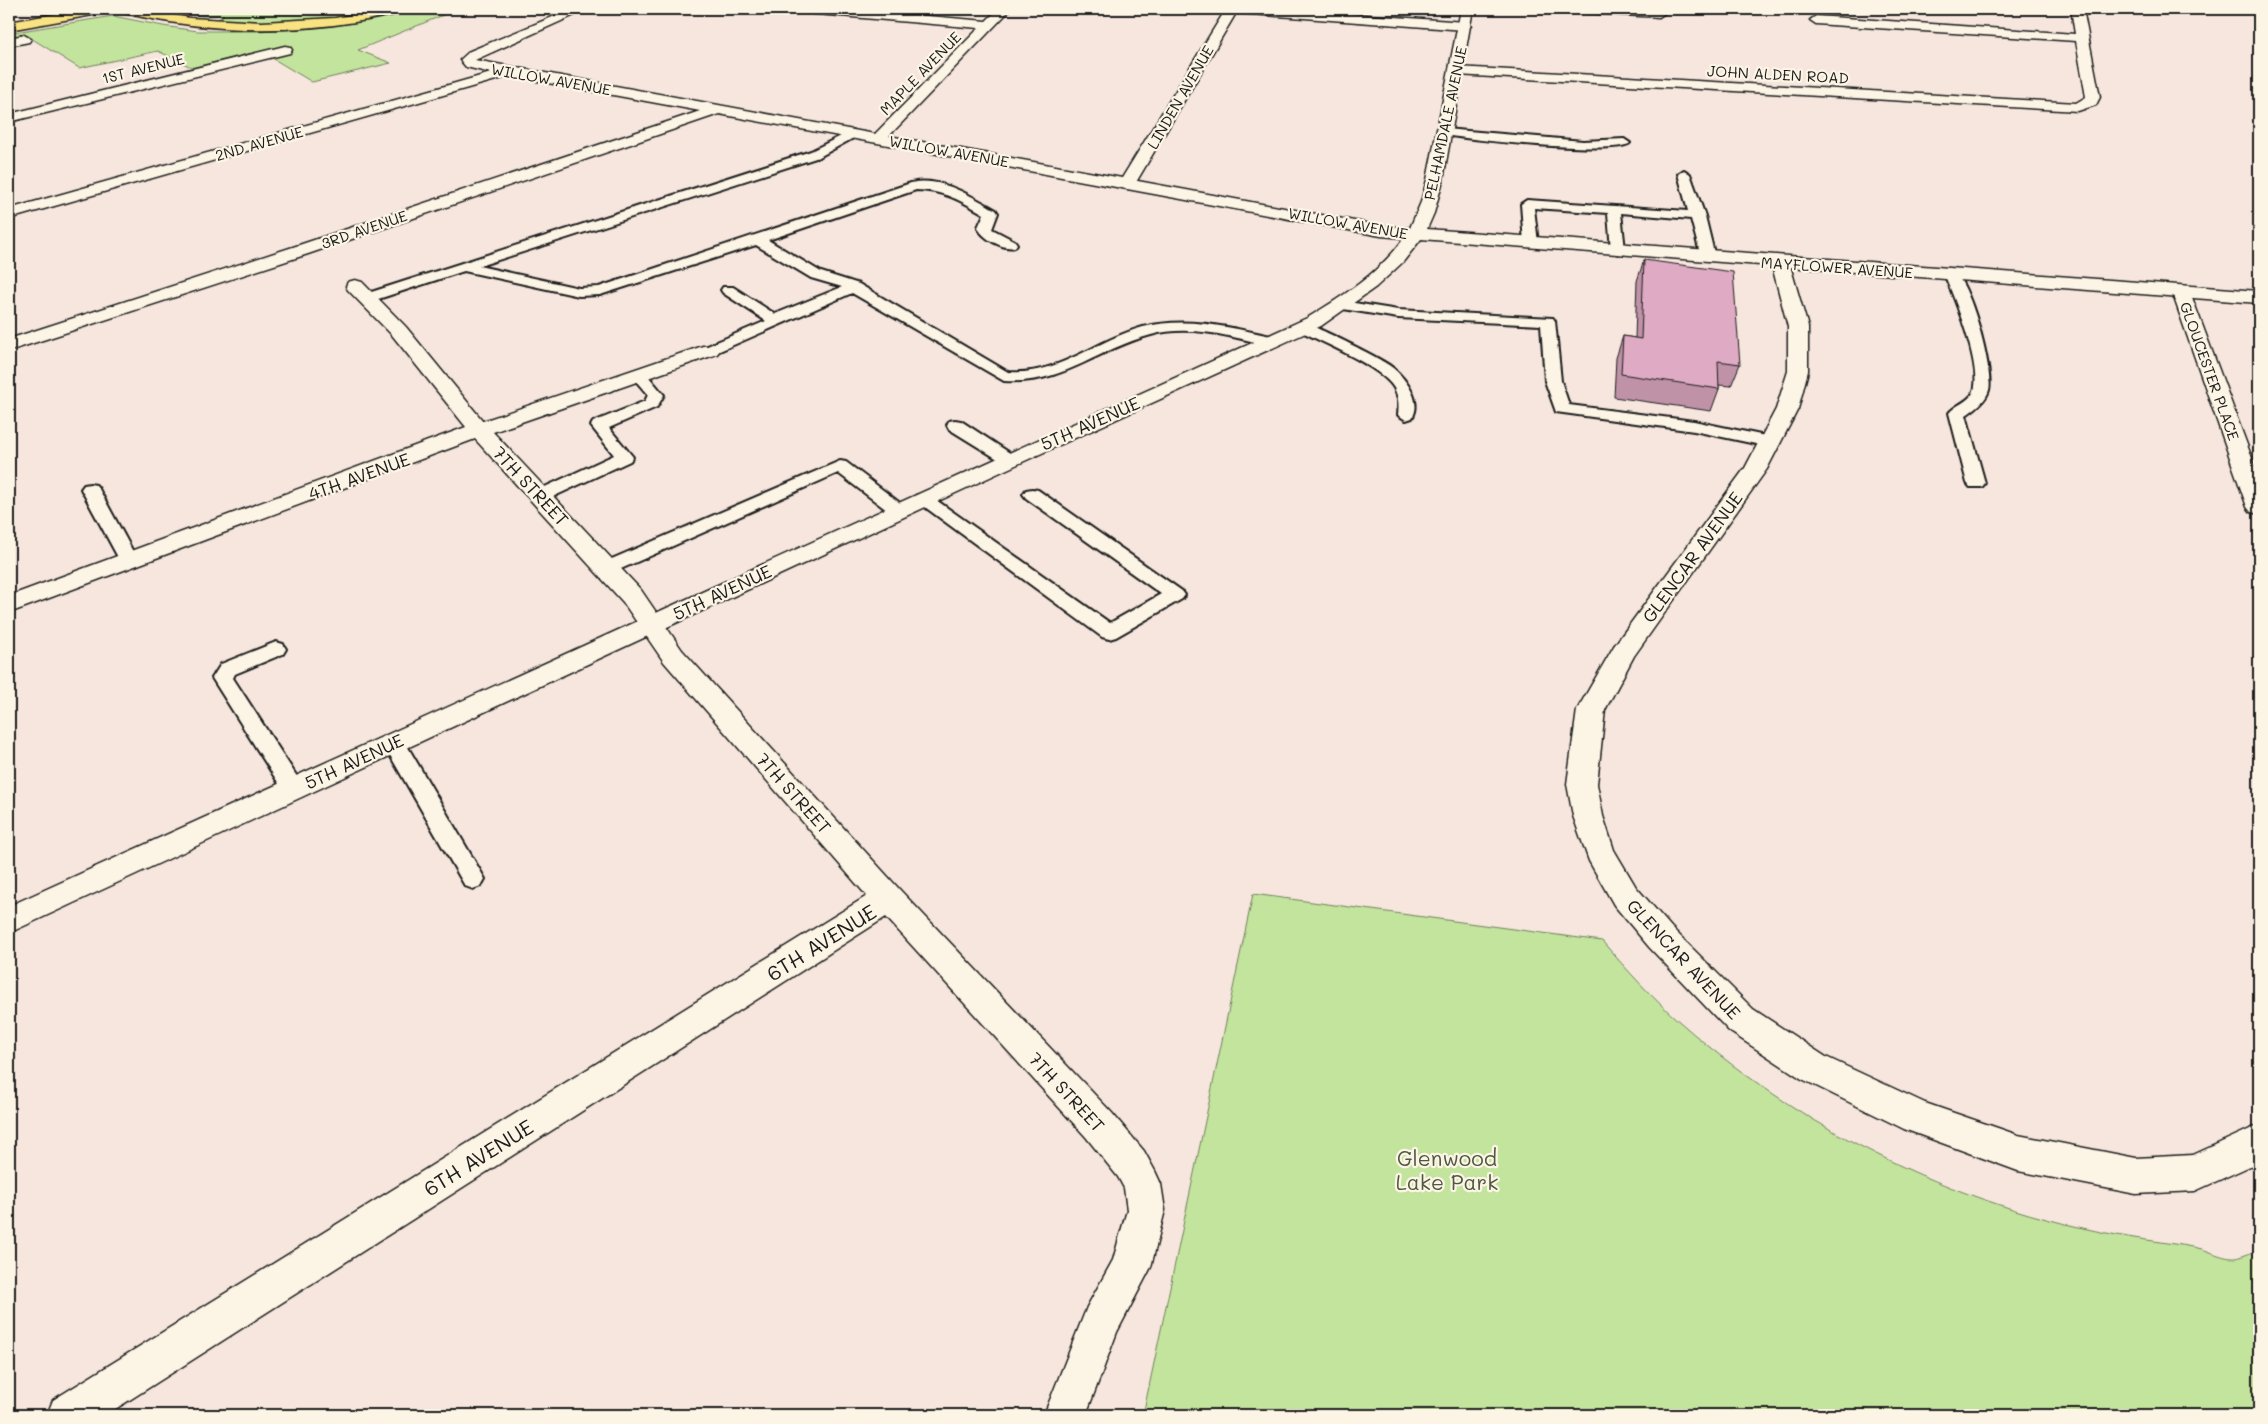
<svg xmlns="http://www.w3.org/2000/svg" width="2268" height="1424" font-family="Mali,sans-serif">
  <rect width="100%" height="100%" fill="#f6e6de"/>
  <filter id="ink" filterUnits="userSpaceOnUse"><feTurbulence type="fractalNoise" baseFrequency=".02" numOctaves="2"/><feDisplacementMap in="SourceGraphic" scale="10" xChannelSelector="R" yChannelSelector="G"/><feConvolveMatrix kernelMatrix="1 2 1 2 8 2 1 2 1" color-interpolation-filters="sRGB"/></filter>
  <g filter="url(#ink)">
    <path fill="#c3e49d" stroke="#70805c" d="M 159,9 L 388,9 C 339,22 265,24 216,20 L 224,15 L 203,16 Z
      M 416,9 L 458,9 L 358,50 L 391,63 L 312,82 L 272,58 L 287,54 L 289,48 L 284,46 L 193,68 L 158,51 L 79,68 L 26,35 L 9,39 L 9,33 L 113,16 L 163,26 L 198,31 L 259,31 L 344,24 Z
      M 1253,894 L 1602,941 C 1627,970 1652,998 1681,1023 C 1814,1140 1985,1219 2161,1242 C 2174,1244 2189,1246 2202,1249 C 2211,1252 2221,1257 2231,1258 C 2239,1259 2251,1252 2259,1250 L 2259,1415 L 1143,1415 Z"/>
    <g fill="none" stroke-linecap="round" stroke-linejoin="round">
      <g stroke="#1c1c1c" stroke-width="4">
        <path id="service" d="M 1445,129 L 1583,141 L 1624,139 L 1630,143 C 1619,155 1463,140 1441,134 L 1441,130 Z
          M 853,130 L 859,134 L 857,136 L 819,157 L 479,266 L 579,288 L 599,287 L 911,183 C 940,176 971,196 996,210 L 998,213 L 992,229 L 1015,241 L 1017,244 L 1015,247 C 1004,250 981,238 978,227 L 984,214 C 962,201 942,190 916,190 L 768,240 L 821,272 L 859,284 L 1008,372 C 1058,376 1096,340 1143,327 C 1186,316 1229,327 1271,336 L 1279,341 L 1271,346 C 1233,337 1190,324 1151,335 C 1097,349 1063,385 1004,381 L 852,293 L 715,353 L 705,353 L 702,350 L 705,347 L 766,321 L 723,293 L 721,290 L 723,287 L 733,287 L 775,314 L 842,287 L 811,278 L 756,245 L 600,295 L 579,296 L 464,271 L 372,301 L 362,301 L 360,298 L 362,295 L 811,151 Z
          M 1684,170 L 1690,174 L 1705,216 L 1715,257 L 1713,260 L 1703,260 L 1701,257 L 1691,219 L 1621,213 L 1625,250 L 1618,254 L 1611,250 L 1608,213 L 1534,208 L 1538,243 L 1531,247 L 1524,243 L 1521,204 L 1527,200 L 1688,211 L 1678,174 Z
          M 1952,272 C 1969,276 1994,372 1989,390 C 1986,401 1975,409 1966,415 L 1985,483 L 1982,487 L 1970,487 L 1967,483 L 1949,413 C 1955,405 1968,402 1973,393 C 1984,371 1955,299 1945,276 Z
          M 1342,301 L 1398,310 L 1553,318 L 1555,321 L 1561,381 L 1569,405 L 1694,421 L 1770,437 L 1776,438 L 1778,442 L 1776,446 L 1770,447 L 1694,431 L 1556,412 L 1545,381 L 1541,325 L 1398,318 L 1337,308 L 1335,305 L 1337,302 Z
          M 1303,323 C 1316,326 1384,360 1393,368 C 1406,379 1423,402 1412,418 L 1406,420 L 1398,415 C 1399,405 1399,398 1394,388 C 1382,367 1322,342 1298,330 L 1296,327 L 1298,324 Z
          M 638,369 L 644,371 L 664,395 L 657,407 L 609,428 L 633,457 L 630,461 L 546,500 L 534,500 L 531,496 L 534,492 L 614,455 L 591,426 L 593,422 L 645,401 L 648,395 L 630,374 Z
          M 955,420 L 961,421 L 1019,459 L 1016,463 L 1004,463 L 949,429 L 947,425 L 949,421 Z
          M 840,461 L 846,462 L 904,506 L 907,510 L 904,514 L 892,514 L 838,473 L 614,572 L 607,574 L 600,572 L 598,568 L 600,564 Z
          M 90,484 L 96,485 L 99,489 L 138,561 L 136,565 L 122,565 L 120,561 L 81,489 L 84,485 Z
          M 1032,489 L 1038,490 L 1182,591 L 1185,595 L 1182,599 L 1116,637 L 1109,639 L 1102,637 L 914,499 L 917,495 L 929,495 L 1110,623 L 1161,594 L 1026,498 L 1023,494 L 1026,490 Z
          M 276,642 L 283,644 L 286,649 L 283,654 L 235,674 L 233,678 L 305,789 L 302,795 L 294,798 L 286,795 L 212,678 L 221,664 Z
          M 394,735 L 402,737 L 481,872 L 485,879 L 481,886 L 473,889 L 465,886 L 383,743 L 386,737 Z"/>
      </g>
      <g stroke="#1c1c1c" stroke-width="3">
        <path id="minor" d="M 572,9 L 588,9 L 475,60 L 875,134 L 979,28 L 805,13 L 799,9 L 846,9 L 986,21 L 998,9 L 1011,9 L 889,136 L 1122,178 L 1226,9 L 1282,9 L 1465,22 L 1471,26 L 1465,30 L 1236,13 L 1135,184 L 1127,189 L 719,114 L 308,254 L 9,351 L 9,339 L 296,246 L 700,111 L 510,76 L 9,219 L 9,209 L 491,73 L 466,67 L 460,60 L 470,51 Z
          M 1580,9 L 1663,10 L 1665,13 L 1659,17 L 1586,13 Z
          M 2071,9 L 2083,9 L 2100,97 L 2096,105 L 2078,111 L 1457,75 L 1450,71 L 1457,67 L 2076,103 L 2086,97 L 2076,41 L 1816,24 L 1810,20 L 1816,16 L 2075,34 Z
          M 24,35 L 31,39 L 29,42 L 9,46 L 9,38 Z
          M 285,46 L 290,47 L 292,50 L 290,53 L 9,122 L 9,114 Z
          M 1780,257 L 1786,258 L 1789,262 L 1808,327 L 1808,371 L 1798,409 L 1767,469 L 1634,656 L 1605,710 L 1597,784 L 1603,816 L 1614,850 L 1636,887 L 1671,927 L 1753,1009 L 1826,1057 L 1925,1103 L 2018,1135 L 2136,1158 L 2193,1155 L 2259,1125 L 2259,1162 L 2195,1191 L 2136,1194 L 2018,1171 L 1904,1129 L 1802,1079 L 1729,1031 L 1649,947 L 1614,905 L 1589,861 L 1573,816 L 1567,784 L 1577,710 L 1614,646 L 1745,468 L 1776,409 L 1788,371 L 1788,327 L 1771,262 L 1774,258 Z
          M 355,280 L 362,282 L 406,327 L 483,421 L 703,346 L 717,346 L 720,350 L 717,354 L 493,432 L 641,590 L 682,650 L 900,890 L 1112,1113 L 1144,1151 L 1155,1171 L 1161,1184 L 1165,1210 L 1151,1267 L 1117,1332 L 1086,1415 L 1044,1415 L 1087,1307 L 1113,1260 L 1127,1210 L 1124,1188 L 1118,1177 L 1086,1137 L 886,917 L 106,1415 L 47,1415 L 53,1400 L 867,896 L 664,662 L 623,602 L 475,439 L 9,613 L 9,596 L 466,427 L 392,335 L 348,290 L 346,286 L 348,282 Z
          M 2181,286 L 2188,288 L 2190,292 L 2259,477 L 2259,514 L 2251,512 L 2247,507 L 2172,292 L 2174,288 Z"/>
      </g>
      <g stroke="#1c1c1c" stroke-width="3">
        <path id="tertiary" d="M 1461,9 L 1473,9 L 1443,180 L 1434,213 L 1427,229 L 2259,291 L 2259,303 L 1421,239 L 1403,262 L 1376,287 L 1321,326 L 1018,464 L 9,933 L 9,906 L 1307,318 C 1342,297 1381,272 1404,238 L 1381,236 L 1127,189 L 1119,184 L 1127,179 L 1381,226 L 1410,228 L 1421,202 L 1427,180 Z"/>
      </g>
      <g stroke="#1c1c1c" stroke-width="3">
        <path id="motorway" d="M 84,9 L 110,9 L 104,13 L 9,30 L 9,22 Z
          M 118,9 L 139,9 L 190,18 L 262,22 L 335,18 L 386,9 L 407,9 L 405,12 C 311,35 214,35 120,12 Z"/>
      </g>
      <use href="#service" fill="#fcf5e5" fill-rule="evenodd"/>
      <use href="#minor" fill="#fcf5e5" fill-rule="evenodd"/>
      <use href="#tertiary" fill="#fcf5e5" fill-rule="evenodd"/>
      <use href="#motorway" fill="#f8e281" fill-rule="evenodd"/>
    </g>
    <path fill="#c092a8" stroke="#1c1c1c" d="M 1644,260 L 1740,364 L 1731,386 L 1719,385 L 1719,389 L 1711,411 L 1614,397 L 1616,358 L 1623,336 L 1635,338 L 1637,281 Z"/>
    <path fill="#dfaac3" stroke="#1c1c1c" d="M 1644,260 L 1733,272 L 1740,364 L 1718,361 L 1719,389 L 1621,374 L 1623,336 L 1641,339 Z"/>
  </g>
  <g text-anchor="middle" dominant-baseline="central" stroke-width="4.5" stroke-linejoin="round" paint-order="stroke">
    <g font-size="15" fill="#1c1c1c" stroke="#fcf5e5">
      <text transform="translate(143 68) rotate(-14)">1ST AVENUE</text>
      <text transform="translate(920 73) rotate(-46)">MAPLE AVENUE</text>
      <text transform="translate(1778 74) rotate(3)">JOHN ALDEN ROAD</text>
      <text transform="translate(551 79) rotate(10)">WILLOW AVENUE</text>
      <text transform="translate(1180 97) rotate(-60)">LINDEN AVENUE</text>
      <text transform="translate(1445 123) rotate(-78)">PELHAMDALE AVENUE</text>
      <text transform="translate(259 143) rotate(-16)">2ND AVENUE</text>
      <text transform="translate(949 151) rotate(10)">WILLOW AVENUE</text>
      <text transform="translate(1348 223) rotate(10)">WILLOW AVENUE</text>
      <text transform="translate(364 229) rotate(-19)">3RD AVENUE</text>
      <text transform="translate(1837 267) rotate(4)">MAYFLOWER AVENUE</text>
      <text transform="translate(2210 371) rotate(70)">GLOUCESTER PLACE</text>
    </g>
    <g font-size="18" fill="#1c1c1c" stroke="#fcf5e5">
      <text transform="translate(1090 423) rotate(-24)">5TH AVENUE</text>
      <text transform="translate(359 476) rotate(-20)">4TH AVENUE</text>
      <text transform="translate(531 486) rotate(47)">7TH STREET</text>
      <text transform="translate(1692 557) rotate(-54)">GLENCAR AVENUE</text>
      <text transform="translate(722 592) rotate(-25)">5TH AVENUE</text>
      <text transform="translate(354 761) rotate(-25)">5TH AVENUE</text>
      <text transform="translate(794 793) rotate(48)">7TH STREET</text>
      <text transform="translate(1684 959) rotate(47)">GLENCAR AVENUE</text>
      <text transform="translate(1067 1092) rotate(47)">7TH STREET</text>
    </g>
    <g font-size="21" fill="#1c1c1c" stroke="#fcf5e5">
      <text transform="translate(821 942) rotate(-32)">6TH AVENUE</text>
      <text transform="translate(478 1157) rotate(-32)">6TH AVENUE</text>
    </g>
    <g font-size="21" fill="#4e5843" stroke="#fcf5e5">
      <text x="1447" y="1157">Glenwood<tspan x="1447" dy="24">Lake Park</tspan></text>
    </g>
  </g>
  <rect width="2268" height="1424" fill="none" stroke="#fcf5e5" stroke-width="30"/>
  <rect x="15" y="15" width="2238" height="1394" fill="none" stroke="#1c1c1c" stroke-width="2" filter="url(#ink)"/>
</svg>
